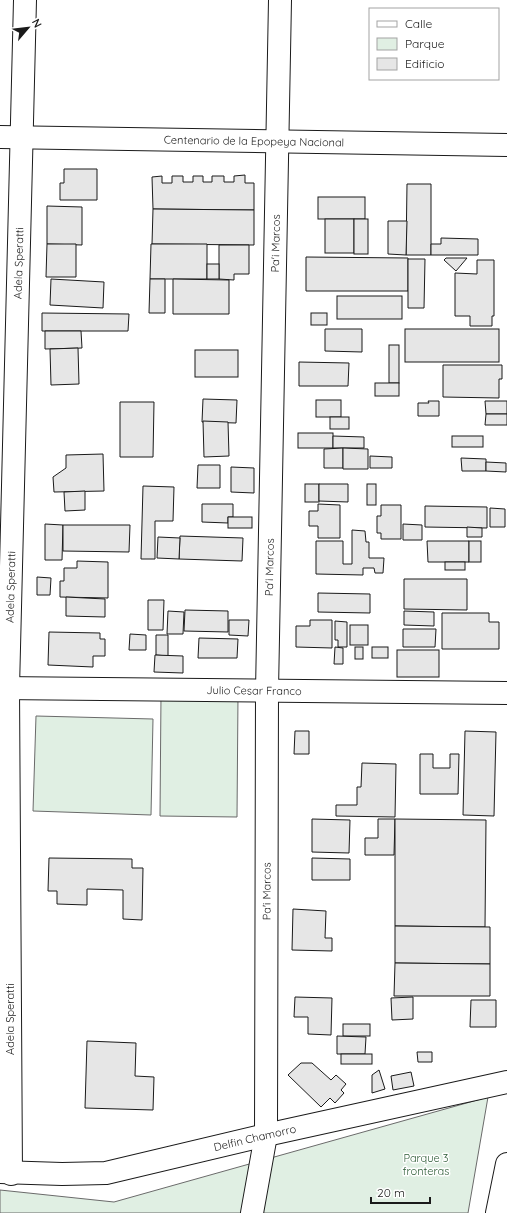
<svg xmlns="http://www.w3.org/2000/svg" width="507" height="1213" font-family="Quicksand,sans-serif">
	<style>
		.park { fill: #e0efe3; stroke: #6a6a6a }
		.building { fill: #e6e6e6; stroke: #1a1a1a }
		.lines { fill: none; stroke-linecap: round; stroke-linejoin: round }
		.minor-casing { stroke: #1a1a1a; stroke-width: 24 }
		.minor { stroke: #fff; stroke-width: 22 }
		.labels { text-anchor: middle; stroke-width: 3; stroke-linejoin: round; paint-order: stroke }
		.street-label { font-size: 11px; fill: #1a1a1a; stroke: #fff }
		.park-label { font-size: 11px; fill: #2b5a34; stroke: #fff }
	</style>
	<rect width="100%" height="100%" fill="#fff"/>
	<g class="park">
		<polygon points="161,695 238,696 237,817 160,816"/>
		<polygon points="36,716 153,719 151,815 33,811"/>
		<polygon points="488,1097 468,1213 0,1213 0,1190 114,1202"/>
	</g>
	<g class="building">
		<polygon points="64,169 97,169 97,200 60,200 60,183 64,183"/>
		<polygon points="245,175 245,183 254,183 254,210 153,209 152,177 162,176 162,183 172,183 172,176 183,176 183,182 193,182 193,176 203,176 203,182 212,182 212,176 224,176 224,182 234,182 234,176"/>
		<polygon points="407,184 431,184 431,255 406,255"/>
		<rect x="318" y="197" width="47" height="22"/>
		<polygon points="47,206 82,207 82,245 47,244"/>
		<polygon points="153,209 254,210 254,245 152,244"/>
		<rect x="325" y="219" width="29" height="34"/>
		<rect x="354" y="219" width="14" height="35"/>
		<polygon points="388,221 407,221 406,255 388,254"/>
		<polygon points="441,238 478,239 478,255 431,255 431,244 441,244"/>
		<polygon points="47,244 76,244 76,277 46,277"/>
		<polygon points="151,244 207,244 207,279 150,279"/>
		<polygon points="219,245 249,245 249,274 234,274 234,280 219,279"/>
		<polygon points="306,257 408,258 408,291 306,291"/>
		<polygon points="446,258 467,258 456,271 444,260"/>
		<polygon points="408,259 425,259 424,308 408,308"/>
		<polygon points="477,260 494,260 494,316 492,316 492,326 470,326 470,316 455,316 455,273 477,274"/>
		<rect x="207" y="264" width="12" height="15"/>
		<polygon points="51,279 104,282 103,308 50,305"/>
		<polygon points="150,279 165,279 165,313 149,313"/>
		<polygon points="173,279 229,280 229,314 173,314"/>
		<rect x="337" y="296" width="65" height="23"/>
		<polygon points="42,313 129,314 128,331 42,331"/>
		<rect x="311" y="313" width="16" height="12"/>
		<polygon points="325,329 362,329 362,352 325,351"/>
		<rect x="405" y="329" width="94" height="33"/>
		<polygon points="45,331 81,331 82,348 45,349"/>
		<rect x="389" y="345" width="10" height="38"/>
		<polygon points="78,348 79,384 51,385 50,349"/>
		<rect x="195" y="350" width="43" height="27"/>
		<polygon points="299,362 349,363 348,386 299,386"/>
		<polygon points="443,365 502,365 502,379 499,379 499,398 443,397"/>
		<rect x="375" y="383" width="24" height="13"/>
		<polygon points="203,399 237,400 236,423 202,422"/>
		<rect x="316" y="400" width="25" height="17"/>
		<polygon points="428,401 439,401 439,416 418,416 418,403 429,403"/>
		<polygon points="485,401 507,401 507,414 486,414"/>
		<polygon points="120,402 154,402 153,457 120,457"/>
		<polygon points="486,414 507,414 507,425 485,425"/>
		<rect x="330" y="417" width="19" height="12"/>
		<polygon points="203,421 228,422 229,456 204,457"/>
		<rect x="298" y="433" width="35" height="15"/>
		<polygon points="333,436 364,437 364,448 333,448"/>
		<rect x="452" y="436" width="31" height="11"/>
		<polygon points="343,448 343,468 324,468 324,449"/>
		<polygon points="343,448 368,449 368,469 343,469"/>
		<polygon points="103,454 104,491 54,492 53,477 66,468 66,455"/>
		<polygon points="370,456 392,457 392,468 370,468"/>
		<polygon points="461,458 486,459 486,471 462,471"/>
		<polygon points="486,462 506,463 506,472 486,471"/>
		<polygon points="198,465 220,465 220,488 197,488"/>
		<polygon points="231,467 254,468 254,493 231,492"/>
		<rect x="305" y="484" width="14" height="18"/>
		<polygon points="319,484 348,484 348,502 319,501"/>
		<rect x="367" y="484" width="9" height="21"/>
		<polygon points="143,486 174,487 173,521 155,521 155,559 141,559"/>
		<polygon points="85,491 85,510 65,511 64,492"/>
		<polygon points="202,504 233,504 233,517 228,517 228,523 202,522"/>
		<polygon points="318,504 340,505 340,538 318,538 318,526 309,526 309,511 318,511"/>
		<polygon points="381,505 401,505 401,539 381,539 381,533 377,533 377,516 381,516"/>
		<polygon points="425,506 487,507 487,528 425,527"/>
		<polygon points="490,508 505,509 505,527 490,527"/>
		<rect x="228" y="517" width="24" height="11"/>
		<polygon points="45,524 63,525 62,560 45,560"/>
		<polygon points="403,524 422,525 422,540 403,540"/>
		<polygon points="63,525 130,525 129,552 63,551"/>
		<polygon points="467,527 482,528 482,537 467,537"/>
		<polygon points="352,530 365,531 366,542 369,542 369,558 384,558 383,573 375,573 374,568 363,568 363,575 316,574 316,541 343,541 343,564 352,564"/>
		<polygon points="180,536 243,538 242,561 179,559"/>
		<polygon points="158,537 180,538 179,559 157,558"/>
		<polygon points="427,541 469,541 469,562 428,562"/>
		<rect x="469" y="541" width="12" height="21"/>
		<polygon points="77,561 108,562 108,598 60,597 60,581 64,581 64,568 77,568"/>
		<rect x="445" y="562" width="20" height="8"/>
		<polygon points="37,577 51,578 50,595 37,595"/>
		<polygon points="404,579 467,579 467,610 404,609"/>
		<polygon points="318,593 370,594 370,613 318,612"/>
		<polygon points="66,597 105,599 105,617 66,616"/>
		<polygon points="148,600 164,600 163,630 148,630"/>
		<polygon points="185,610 228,611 228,632 184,631"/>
		<polygon points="168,611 184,612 183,634 167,634"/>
		<polygon points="404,611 434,612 434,626 404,625"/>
		<polygon points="442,613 489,613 489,622 499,622 499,649 442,649"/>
		<polygon points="229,620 249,620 248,636 229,635"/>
		<polygon points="310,620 332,620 332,648 296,647 296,626 310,626"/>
		<polygon points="335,621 347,622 347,647 338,647 338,640 335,640"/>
		<rect x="350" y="625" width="18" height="20"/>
		<polygon points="403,629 436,629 435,647 403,647"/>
		<polygon points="49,632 100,633 100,639 105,639 105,656 93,656 93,667 48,665"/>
		<polygon points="130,634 146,635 146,650 129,650"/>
		<polygon points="156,635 168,635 168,656 156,655"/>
		<polygon points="199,638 238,639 237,658 198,658"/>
		<polygon points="335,647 343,648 343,664 334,664"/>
		<rect x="355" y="647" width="8" height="12"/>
		<rect x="372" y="647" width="16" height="11"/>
		<rect x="397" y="650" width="42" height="27"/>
		<polygon points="155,655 183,656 183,673 154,672"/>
		<polygon points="295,731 309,731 309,754 294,754"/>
		<polygon points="465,731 496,732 494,816 463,815"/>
		<polygon points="420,754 433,754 433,768 450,768 450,754 459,754 458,794 420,794"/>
		<polygon points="362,763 396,764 395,817 336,816 336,805 357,805 357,787 361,787"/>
		<polygon points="312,819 350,820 349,853 312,852"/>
		<polygon points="378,819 395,819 394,855 365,855 365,838 378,838"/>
		<polygon points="395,819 486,820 485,927 395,926"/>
		<polygon points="49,858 132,859 132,868 143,868 142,920 123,919 123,890 87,889 87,905 57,904 57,891 48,891"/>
		<polygon points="312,858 350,859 350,880 312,880"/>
		<polygon points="293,909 326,911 325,938 332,938 332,951 292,950"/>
		<polygon points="395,926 490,927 490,964 395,963"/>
		<polygon points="395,963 490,964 490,996 394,996"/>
		<polygon points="295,997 332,998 331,1035 308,1034 308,1017 294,1017"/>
		<polygon points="413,997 413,1019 392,1020 391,998"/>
		<polygon points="471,1000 496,1000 496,1027 470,1027"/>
		<rect x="343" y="1024" width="27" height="12"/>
		<polygon points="337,1036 366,1037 365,1054 337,1054"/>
		<polygon points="87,1041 136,1043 135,1076 154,1077 153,1110 85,1108"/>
		<polygon points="417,1052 432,1052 432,1062 418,1062"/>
		<rect x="341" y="1054" width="31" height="10"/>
		<polygon points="301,1063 312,1063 331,1080 336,1075 346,1084 341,1090 344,1093 335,1103 330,1098 321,1107 288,1075"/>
		<polygon points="379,1070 385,1089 372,1093 372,1075"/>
		<polygon points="411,1072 414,1086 393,1090 391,1076"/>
	</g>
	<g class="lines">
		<defs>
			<g id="minor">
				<path id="s1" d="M0,137L507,145"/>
				<path id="s2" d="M0,688L507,693"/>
				<path id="s3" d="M0,1172L62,1174L106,1173L266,1135L507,1082"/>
				<path id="s4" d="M11,1174L8,688L25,0"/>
				<path id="s5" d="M252,1213L266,1135L267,691L280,0"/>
				<polyline points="497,1213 507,1164"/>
			</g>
		</defs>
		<use href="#minor" class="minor-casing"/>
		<use href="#minor" class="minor"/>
	</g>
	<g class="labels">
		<g class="street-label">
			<text dy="4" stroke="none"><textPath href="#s1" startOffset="254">Centenario de la Epopeya Nacional</textPath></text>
			<text dy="4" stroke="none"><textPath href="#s5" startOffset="971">Pa'i Marcos</textPath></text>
			<text dy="4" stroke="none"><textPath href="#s4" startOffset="911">Adela Speratti</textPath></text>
			<text dy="4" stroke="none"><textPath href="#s5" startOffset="647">Pa'i Marcos</textPath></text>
			<text dy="4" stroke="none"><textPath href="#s4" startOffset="587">Adela Speratti</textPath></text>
			<text dy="4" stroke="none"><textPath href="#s2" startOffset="254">Julio Cesar Franco</textPath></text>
			<text dy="4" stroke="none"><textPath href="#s5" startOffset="323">Pa'i Marcos</textPath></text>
			<text transform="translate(10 1019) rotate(-90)" y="4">Adela Speratti</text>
			<text dy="4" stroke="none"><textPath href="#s3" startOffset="259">Delfin Chamorro</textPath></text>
		</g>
		<g class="park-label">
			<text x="426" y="1162">Parque 3<tspan x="426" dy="13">fronteras</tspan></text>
		</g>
	</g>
	<rect x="369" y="8" width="130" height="72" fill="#ffffff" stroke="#a3a3a3"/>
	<rect x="377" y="21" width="20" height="6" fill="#ffffff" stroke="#a3a3a3"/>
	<text x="405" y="28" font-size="12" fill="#1a1a1a">Calle</text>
	<rect x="377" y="38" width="20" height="12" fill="#e0efe3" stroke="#a3a3a3"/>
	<text x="405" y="48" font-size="12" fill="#1a1a1a">Parque</text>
	<rect x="377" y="58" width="20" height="12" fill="#e6e6e6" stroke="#a3a3a3"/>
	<text x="405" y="68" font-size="12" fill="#1a1a1a">Edificio</text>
	<g transform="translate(28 28) rotate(62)" stroke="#ffffff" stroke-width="3" paint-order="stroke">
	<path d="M0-3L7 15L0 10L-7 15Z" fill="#1a1a1a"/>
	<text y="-6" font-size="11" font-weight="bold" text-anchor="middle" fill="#1a1a1a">N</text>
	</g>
	<path d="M371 1197v6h59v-6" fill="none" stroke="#1a1a1a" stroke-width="2"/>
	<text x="377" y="1197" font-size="12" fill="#1a1a1a" stroke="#ffffff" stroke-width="3" paint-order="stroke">20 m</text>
</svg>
